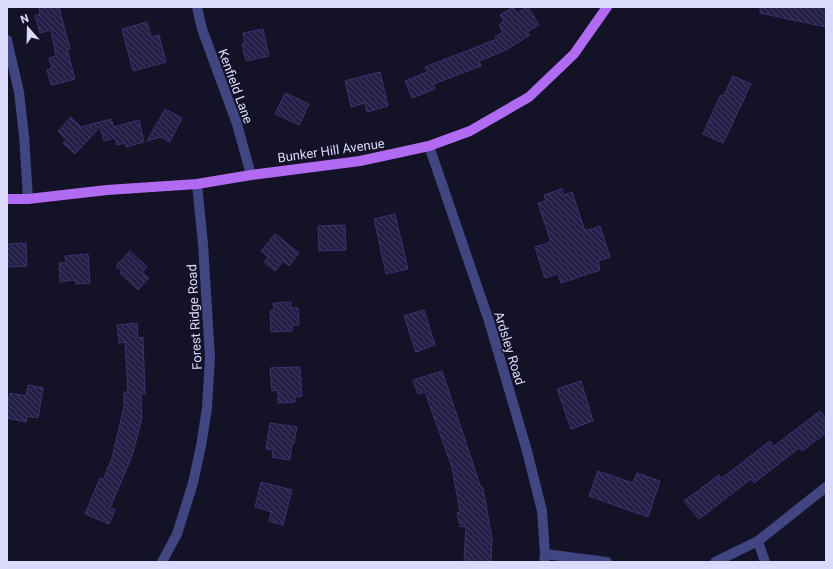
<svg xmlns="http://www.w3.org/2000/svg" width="833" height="569" font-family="Roboto,sans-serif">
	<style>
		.building { fill: url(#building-back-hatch); stroke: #393470 }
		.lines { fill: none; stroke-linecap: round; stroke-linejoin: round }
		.minor { stroke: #414581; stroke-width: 10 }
		.major { stroke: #b16bf2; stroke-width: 10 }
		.labels { text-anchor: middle; stroke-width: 3; stroke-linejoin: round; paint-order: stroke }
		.street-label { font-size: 13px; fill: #dbdafc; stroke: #131226 }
	</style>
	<defs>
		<pattern id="building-back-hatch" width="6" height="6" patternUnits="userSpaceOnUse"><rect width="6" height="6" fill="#231f46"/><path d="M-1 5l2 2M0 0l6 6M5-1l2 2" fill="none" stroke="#423f62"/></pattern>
	</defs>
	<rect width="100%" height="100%" fill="#131226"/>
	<g class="building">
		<polygon points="39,7 59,7 70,49 67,49 75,79 51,85 47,70 52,69 49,58 56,56 51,30 40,33 35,16 40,14"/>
		<polygon points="513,7 517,13 528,7 539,25 527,32 530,35 506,50 479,61 481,66 433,84 435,89 412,98 405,81 427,72 425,67 497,39 495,37 503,32 499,25 504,21 500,15"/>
		<polygon points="760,7 826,7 826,27 760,13"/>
		<polygon points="147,22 151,37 159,35 166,62 133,71 122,29"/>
		<polygon points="263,29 269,56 246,61 242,44 245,43 243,33"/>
		<polygon points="380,72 388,106 367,112 365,103 351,107 345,81"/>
		<polygon points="733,76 751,84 723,143 703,134 720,96 724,95"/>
		<polygon points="285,93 309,104 299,125 275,114"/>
		<polygon points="165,109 182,118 170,142 161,137 147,141"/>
		<polygon points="71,117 81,127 111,119 114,127 139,120 144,142 126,147 125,143 117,145 115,138 104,141 100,127 75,154 63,143 67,140 58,131"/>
		<polygon points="562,189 564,195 572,192 585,231 600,226 610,257 598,261 600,270 561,283 558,274 545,278 535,247 551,242 538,203 546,201 544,195"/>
		<polygon points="395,214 408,269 386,274 374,219"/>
		<polygon points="345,225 346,250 319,251 318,226"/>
		<polygon points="275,234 299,253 289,266 283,261 275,271 264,262 268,257 261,251"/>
		<polygon points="26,243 27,266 7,267 7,244"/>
		<polygon points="130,251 147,267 142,272 149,278 138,290 120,273 122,271 116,266"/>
		<polygon points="88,254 90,283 76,284 75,280 60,282 59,263 66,263 65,256"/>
		<polygon points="291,302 291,308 298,308 299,325 292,325 292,331 271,332 270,311 274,311 273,303"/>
		<polygon points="424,310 435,345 416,352 404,316"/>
		<polygon points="137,323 138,338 143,337 145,394 141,394 142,419 132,456 110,508 115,510 109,524 85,514 100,478 103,480 112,458 124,407 124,392 128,392 125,342 119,343 117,325"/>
		<polygon points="300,367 302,396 295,397 295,402 278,403 278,390 272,391 270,368"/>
		<polygon points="442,371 481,488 483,488 492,539 491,562 464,562 466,526 460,527 457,513 460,512 452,467 425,392 418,394 413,380"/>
		<polygon points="581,381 593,421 571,429 557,389"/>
		<polygon points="28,385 43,388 38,418 27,416 26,422 7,418 7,407 10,393 26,396"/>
		<polygon points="820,411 826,419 826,433 802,451 799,448 754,483 751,479 699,519 684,501 719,475 722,478 770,441 774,446"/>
		<polygon points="270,423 297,427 294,443 292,443 290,460 272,457 273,450 266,449"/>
		<polygon points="598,471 633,483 637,473 660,481 648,517 589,496"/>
		<polygon points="261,482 292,490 283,525 269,521 271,512 255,507"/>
	</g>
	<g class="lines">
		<g class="minor">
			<polyline points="197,7 202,29 237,124 251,175"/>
			<polyline points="7,40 19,92 24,136 28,199"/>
			<polyline points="429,146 489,321 527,451 542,511 545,554 544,562"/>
			<polyline points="758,541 765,562"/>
			<polyline points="545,554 607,562"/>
			<polyline points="162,562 177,534 193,483 201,446 207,408 210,358 203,244 197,184"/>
			<polyline points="715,562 758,541 826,487"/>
		</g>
		<polyline class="major" points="7,199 28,199 107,190 197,184 251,175 360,161 429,146 470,131 529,97 574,54 607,7"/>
	</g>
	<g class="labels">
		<g class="street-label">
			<text transform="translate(236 86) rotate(70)" y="5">Kenfield Lane</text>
			<text transform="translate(331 150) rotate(-8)" y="5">Bunker Hill Avenue</text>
			<text transform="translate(194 317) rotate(-93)" y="5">Forest Ridge Road</text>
			<text transform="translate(510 348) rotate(73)" y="5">Ardsley Road</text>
		</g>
	</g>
	<rect width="833" height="569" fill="none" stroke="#dbdafc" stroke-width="16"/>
	<g transform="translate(28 28) rotate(340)" stroke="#131226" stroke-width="3" paint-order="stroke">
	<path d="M0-3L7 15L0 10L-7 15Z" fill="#dbdafc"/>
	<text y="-6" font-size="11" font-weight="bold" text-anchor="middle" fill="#dbdafc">N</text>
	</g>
</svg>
